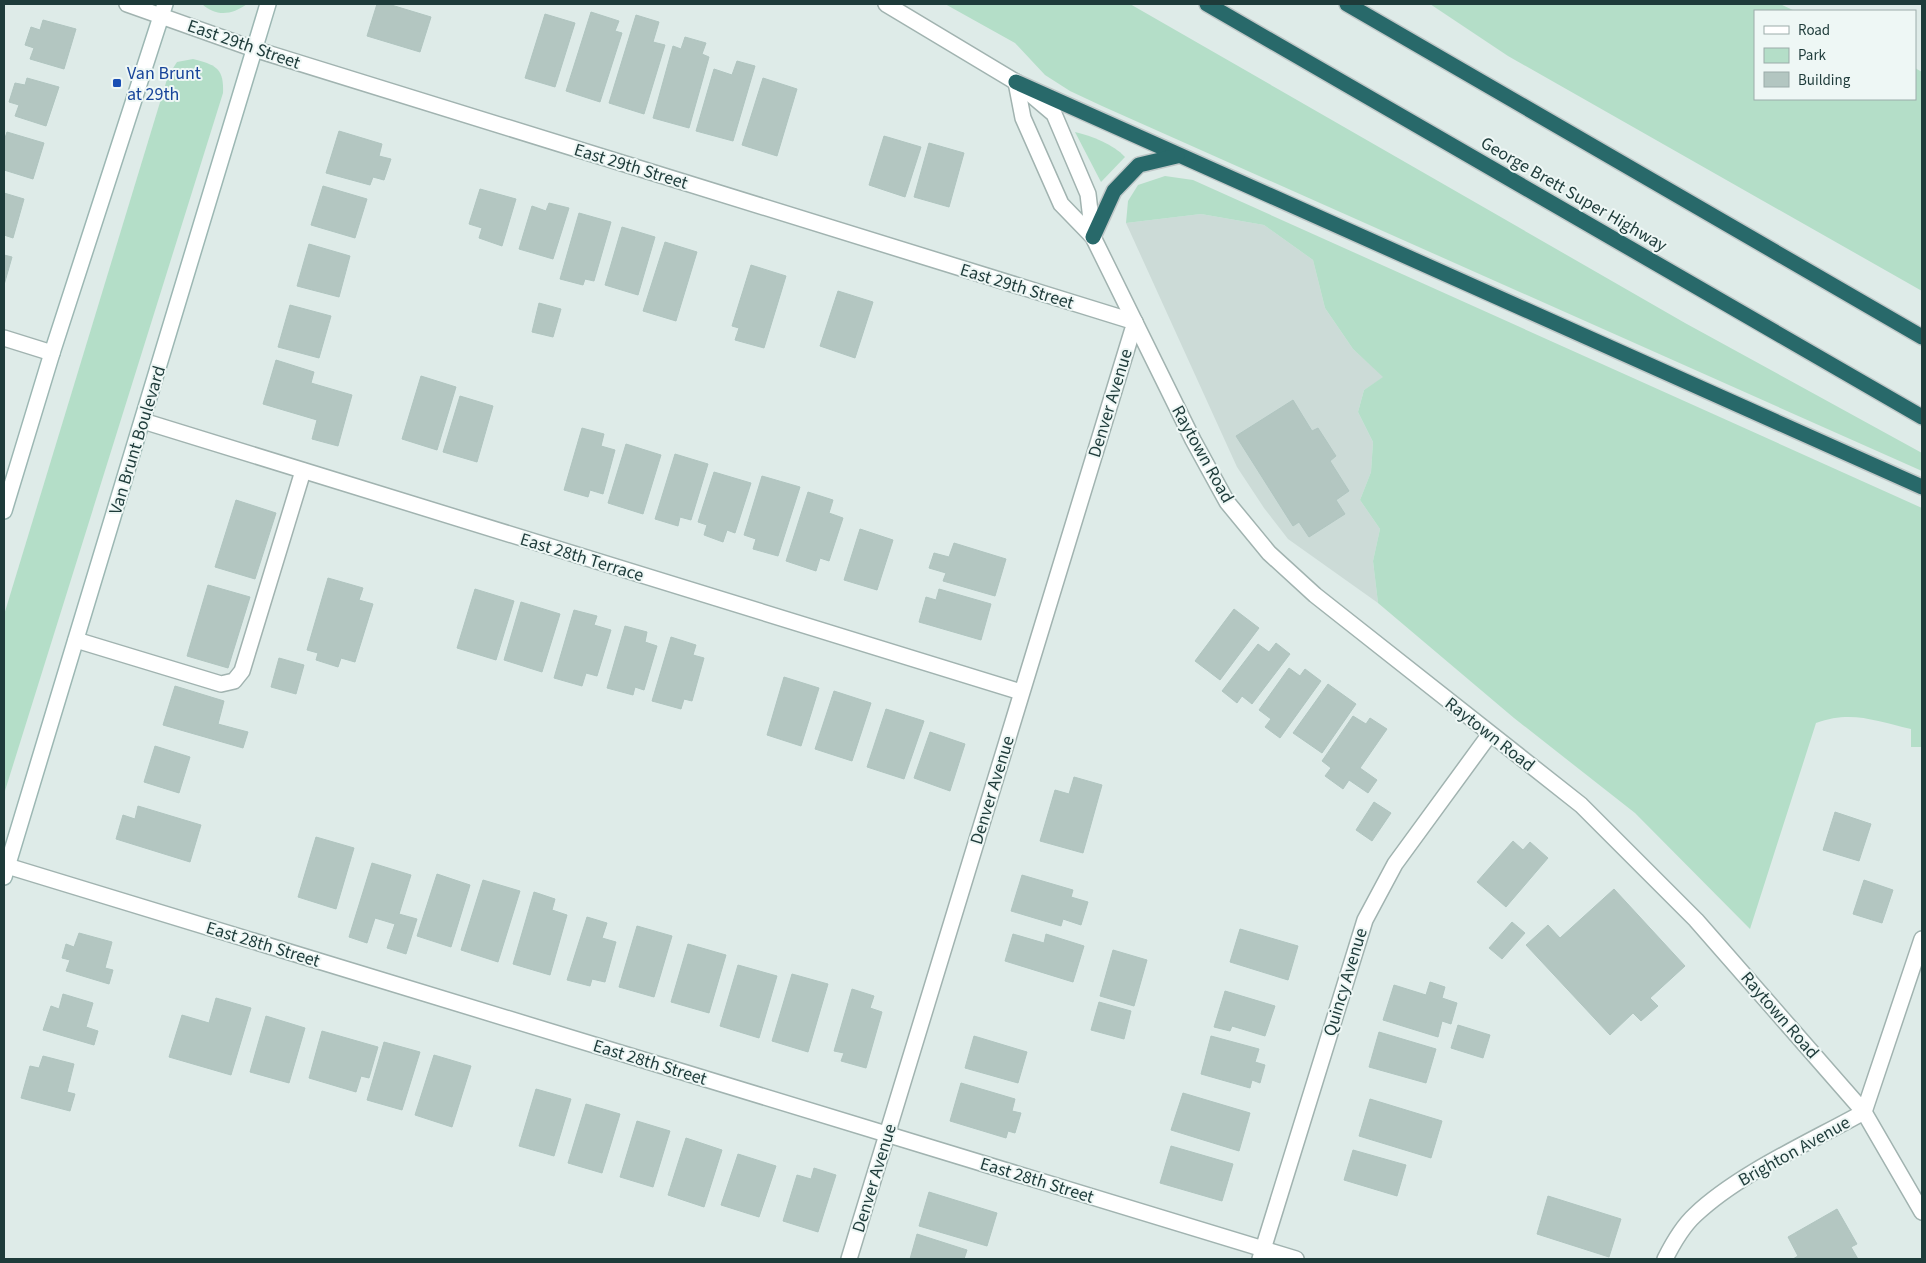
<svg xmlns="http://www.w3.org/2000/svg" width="1926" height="1263" font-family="'Source Sans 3',sans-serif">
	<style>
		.built { fill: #ccdbd7 }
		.green { fill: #b4dec8 }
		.building { fill: #b3c6c1; stroke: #b0c5c0 }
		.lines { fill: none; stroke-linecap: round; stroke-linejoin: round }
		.service-casing { stroke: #a1b3b0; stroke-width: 18 }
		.minor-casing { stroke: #a1b3b0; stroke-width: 18 }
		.secondary-casing { stroke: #9cb7b3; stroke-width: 18 }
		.motorway-casing { stroke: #c0c8c8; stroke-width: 18 }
		.service { stroke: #fff; stroke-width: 15 }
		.minor { stroke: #fff; stroke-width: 15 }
		.secondary { stroke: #fff; stroke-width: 15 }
		.motorway { stroke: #28696a; stroke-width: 15 }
		.transit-dot { fill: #1a4fb4; stroke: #eef7f5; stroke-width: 2 }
		.labels { text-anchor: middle; stroke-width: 4; stroke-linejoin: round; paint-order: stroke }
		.street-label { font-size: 18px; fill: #1e3b3a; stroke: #eef7f5 }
		.transit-label { font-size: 18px; fill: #164399; stroke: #eef7f5; text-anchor: start }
	</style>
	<rect width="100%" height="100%" fill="#deebe8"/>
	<polygon class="built" points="1201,214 1264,225 1313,260 1325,308 1353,349 1384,377 1364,390 1358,412 1373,442 1371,472 1360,500 1380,529 1373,561 1378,603 1288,539 1264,508 1237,467 1126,223"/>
	<g class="green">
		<path d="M202,4H247C232,15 216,17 202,4Z"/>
		<polygon points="945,4 1130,4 1685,323 1922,453 1922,471 1102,106 1070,91 1045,75 1015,43"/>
		<polygon points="1430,4 1780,4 1795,11 1755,11 1755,99 1915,99 1915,68 1922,72 1922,291 1508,56"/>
		<path d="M193,59C216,65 224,68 223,93L4,794V615L168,76L177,62Z"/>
		<path d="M1075,132C1092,136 1113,144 1125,157L1101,182Z"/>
		<path d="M1165,176L1193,180L1922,508V747H1911V729C1875,721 1852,710 1816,723L1750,929L1635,813L1514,718L1378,603L1373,561L1380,529L1360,500L1371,472L1373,442L1358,412L1364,390L1383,377L1353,349L1325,308L1313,260L1264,225L1201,214L1126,223L1128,201L1138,185Z"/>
	</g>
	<g class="building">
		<polygon points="377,4 388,4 431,17 420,52 367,36"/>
		<polygon points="591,12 619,21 615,31 622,33 600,102 566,91"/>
		<polygon points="545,14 575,23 555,87 525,78"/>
		<polygon points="636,15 659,22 653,42 665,45 644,114 609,103"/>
		<polygon points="43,20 76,29 64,69 30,59 34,48 25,45 31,27 40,30"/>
		<polygon points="685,37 706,43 702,54 709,57 689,128 653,118 673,46 681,49"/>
		<polygon points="737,61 755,66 733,141 696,131 714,69 732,75"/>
		<polygon points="27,78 59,87 46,126 15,116 19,105 9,102 15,83 25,85"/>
		<polygon points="763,78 797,89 777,156 742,145"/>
		<polygon points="339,131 382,144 379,156 391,159 384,180 373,177 370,185 326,173"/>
		<polygon points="7,132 44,143 33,179 4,170 4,141"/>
		<polygon points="884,136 921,147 905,197 869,185"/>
		<polygon points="929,143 964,153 949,207 914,197"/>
		<polygon points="323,186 367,199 355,238 311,225"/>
		<polygon points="480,189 516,199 502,246 479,238 482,228 469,224"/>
		<polygon points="4,193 24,199 13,238 4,235"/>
		<polygon points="549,203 569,208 553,259 519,249 532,206 546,211"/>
		<polygon points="579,213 611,222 594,281 585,279 583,285 560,279"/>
		<polygon points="622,227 655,237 638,295 605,285"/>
		<polygon points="665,242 697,252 676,321 643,311"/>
		<polygon points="309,244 350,256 339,297 297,286"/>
		<polygon points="4,255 12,257 4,285"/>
		<polygon points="751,265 786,276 764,348 735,340 739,328 732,326"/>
		<polygon points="838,291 873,302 855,358 820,346"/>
		<polygon points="539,303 561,309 553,337 532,332"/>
		<polygon points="290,305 331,316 319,358 278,347"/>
		<polygon points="276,360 314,372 311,383 352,395 338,446 312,439 317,420 263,404"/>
		<polygon points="421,376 456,387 437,450 402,439"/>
		<polygon points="460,396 493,406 477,462 443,452"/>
		<polygon points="1293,400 1312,431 1318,428 1336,456 1330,461 1349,491 1336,500 1345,514 1309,537 1299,522 1293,526 1236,436"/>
		<polygon points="582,428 604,434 601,446 615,450 603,494 590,490 588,497 564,490"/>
		<polygon points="626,444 661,455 643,514 608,503"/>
		<polygon points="675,454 708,464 691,520 680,517 678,526 655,519"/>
		<polygon points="714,472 751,483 735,533 727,530 723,542 704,535 707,525 698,522"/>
		<polygon points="762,476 800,487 778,556 753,549 756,539 744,535"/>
		<polygon points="808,492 833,500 829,513 843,518 829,561 820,558 816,571 786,561"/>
		<polygon points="236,500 276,513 255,579 215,567"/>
		<polygon points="860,529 893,540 877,590 844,580"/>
		<polygon points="954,543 1006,559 995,596 943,581 946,573 929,568 934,553 949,557"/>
		<polygon points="328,578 363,588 359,600 373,604 355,662 341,658 338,667 316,660 318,653 307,650"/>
		<polygon points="208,585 250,597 228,668 187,656"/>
		<polygon points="475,589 514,601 496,660 457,648"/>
		<polygon points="939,589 991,604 981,640 919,622 926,597 936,600"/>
		<polygon points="521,602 560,614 542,672 504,660"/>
		<polygon points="1234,609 1259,628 1220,680 1195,661"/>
		<polygon points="574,610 597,616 594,625 611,630 597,676 586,673 582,686 554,678"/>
		<polygon points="625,626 647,632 645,642 657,646 644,690 635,687 633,695 607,688"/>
		<polygon points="671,637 696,645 693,655 704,658 692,701 684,699 681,709 652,701"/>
		<polygon points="1276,643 1290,654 1252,704 1242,696 1237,703 1222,691 1258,644 1269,652"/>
		<polygon points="279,658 304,665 296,694 271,687"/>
		<polygon points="1289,668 1300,676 1305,669 1321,681 1280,738 1265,727 1271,719 1259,710"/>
		<polygon points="784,677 819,688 801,746 767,735"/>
		<polygon points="1328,684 1356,704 1322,753 1293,733"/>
		<polygon points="175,686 224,701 218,724 248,732 243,748 163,725"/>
		<polygon points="834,691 871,703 852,761 815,749"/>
		<polygon points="886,709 924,721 904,779 867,767"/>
		<polygon points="1353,716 1366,724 1370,718 1387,729 1360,768 1377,780 1368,793 1349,780 1343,789 1325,776 1331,768 1322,761"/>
		<polygon points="930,732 965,744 950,791 914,778"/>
		<polygon points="155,746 190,757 179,793 144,782"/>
		<polygon points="1074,777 1102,785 1083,853 1040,841 1055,790 1069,794"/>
		<polygon points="1374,802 1391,813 1372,841 1356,830"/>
		<polygon points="138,806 201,825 190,862 116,839 123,815 135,819"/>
		<polygon points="1835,812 1871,824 1859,861 1823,850"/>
		<polygon points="316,837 354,848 336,909 298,897"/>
		<polygon points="1513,841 1523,850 1530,842 1548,858 1506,907 1477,882"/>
		<polygon points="372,863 411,875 399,914 417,919 406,954 387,948 395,924 375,918 367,943 349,937"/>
		<polygon points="437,874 470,885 451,947 417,936"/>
		<polygon points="1022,875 1073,890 1071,897 1088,902 1081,925 1063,919 1061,926 1011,911"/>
		<polygon points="483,880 520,891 498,962 461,950"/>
		<polygon points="1864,880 1893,890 1882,923 1853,914"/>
		<polygon points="1614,889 1685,966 1650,998 1658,1006 1641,1021 1633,1013 1610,1035 1526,945 1548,925 1560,938"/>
		<polygon points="534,892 555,899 552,910 567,915 550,975 513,964"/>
		<polygon points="587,917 607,923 602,938 616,942 605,982 592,979 590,986 567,980"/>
		<polygon points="1512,922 1525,933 1502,959 1489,948"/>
		<polygon points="637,926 672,936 654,997 619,987"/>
		<polygon points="1240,929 1298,946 1288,980 1230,962"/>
		<polygon points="79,933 112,942 105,968 113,970 109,984 66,971 70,960 62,958 66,944 74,947"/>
		<polygon points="1013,934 1044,943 1046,934 1084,946 1073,982 1005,961"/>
		<polygon points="688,944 726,955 709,1013 671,1002"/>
		<polygon points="1113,950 1147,960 1134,1006 1100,996"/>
		<polygon points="738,965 777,976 759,1038 720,1026"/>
		<polygon points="792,974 828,984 808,1052 772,1041"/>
		<polygon points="1430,982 1445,987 1442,998 1457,1003 1451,1024 1442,1021 1438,1037 1383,1020 1394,985 1426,995"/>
		<polygon points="852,989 874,996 870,1008 882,1012 866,1068 841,1061 844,1053 834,1051"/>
		<polygon points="1225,991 1275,1006 1265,1036 1232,1026 1230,1031 1214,1027"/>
		<polygon points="63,994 93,1003 86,1027 98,1031 94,1045 43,1030 51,1006 59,1009"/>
		<polygon points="216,998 251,1008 231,1075 169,1057 182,1015 209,1023"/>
		<polygon points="1099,1002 1131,1011 1124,1039 1091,1030"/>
		<polygon points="266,1016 305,1028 289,1083 250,1072"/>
		<polygon points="1458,1025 1490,1035 1483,1058 1451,1048"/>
		<polygon points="322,1031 378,1047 369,1078 361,1076 356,1092 309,1078"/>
		<polygon points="1379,1032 1436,1049 1426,1083 1369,1067"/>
		<polygon points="974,1036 1027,1052 1018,1083 965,1068"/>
		<polygon points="1211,1036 1259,1049 1255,1062 1265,1065 1260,1083 1252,1080 1250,1088 1201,1074"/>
		<polygon points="384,1042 420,1052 402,1110 367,1100"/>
		<polygon points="434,1055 471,1066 452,1127 415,1115"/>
		<polygon points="43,1056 74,1064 67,1092 75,1094 70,1111 21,1098 30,1066 39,1068"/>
		<polygon points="961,1083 1015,1099 1012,1111 1021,1113 1015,1133 1008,1131 1006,1138 950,1121"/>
		<polygon points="536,1089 571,1099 554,1156 519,1146"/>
		<polygon points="1183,1093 1250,1113 1239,1151 1171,1130"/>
		<polygon points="1370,1099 1442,1121 1431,1158 1359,1136"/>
		<polygon points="586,1104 620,1114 602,1173 568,1163"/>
		<polygon points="637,1121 670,1131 653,1187 620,1177"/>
		<polygon points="686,1138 722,1150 704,1207 668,1195"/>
		<polygon points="1171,1146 1233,1164 1222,1201 1160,1183"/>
		<polygon points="1353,1150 1406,1165 1397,1196 1344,1180"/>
		<polygon points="738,1154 776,1166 759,1217 721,1205"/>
		<polygon points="814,1168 836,1175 818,1232 783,1221 797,1175 811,1179"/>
		<polygon points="929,1192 997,1213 987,1246 919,1226"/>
		<polygon points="1548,1196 1621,1219 1609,1257 1537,1234"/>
		<polygon points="1837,1209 1857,1244 1851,1247 1858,1259 1793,1259 1798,1256 1788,1237"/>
		<polygon points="917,1234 967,1250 964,1259 910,1259"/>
	</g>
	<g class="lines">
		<defs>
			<polyline id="service" points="76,640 221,684 234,681 242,671 303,471"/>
			<g id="minor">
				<polyline points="127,4 254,49 1135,322 849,1259"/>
				<polyline points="886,4 1016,82 1054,114 1088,194 1093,237"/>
				<polyline points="1016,82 1023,118 1061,204 1093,237 1193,440 1227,502 1269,553 1315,595 1581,805 1696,920 1864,1112 1922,1212"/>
				<polyline points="4,338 52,353"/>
				<polyline points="143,421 1021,692"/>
				<polyline points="4,865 1296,1259"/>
				<polyline points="1260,1259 1365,920 1395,864 1490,734"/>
				<path d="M1665,1259C1673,1243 1682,1227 1695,1215C1738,1174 1810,1142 1864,1112L1922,939"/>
			</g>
			<g id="secondary">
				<polyline points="4,511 52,353 165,4"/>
				<polyline points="4,877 268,4"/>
			</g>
			<g id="motorway">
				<polyline points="1207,4 1922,417"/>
				<polyline points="1347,4 1922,337"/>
				<polyline points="1016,82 1922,487"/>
				<polyline points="1093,237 1114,191 1139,165 1177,156"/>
			</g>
		</defs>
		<use href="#service" class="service-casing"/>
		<use href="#minor" class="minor-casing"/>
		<use href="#secondary" class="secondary-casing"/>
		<use href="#motorway" class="motorway-casing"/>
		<use href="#service" class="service"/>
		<use href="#minor" class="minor"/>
		<use href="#secondary" class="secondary"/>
		<use href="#motorway" class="motorway"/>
	</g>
	<rect class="transit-dot" x="112" y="78" width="10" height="10" rx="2.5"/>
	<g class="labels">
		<g class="street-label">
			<text transform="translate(244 44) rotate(19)" y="6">East 29th Street</text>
			<text transform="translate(631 166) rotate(17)" y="6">East 29th Street</text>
			<text transform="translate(1574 194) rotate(30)" y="6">George Brett Super Highway</text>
			<text transform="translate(1017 286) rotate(17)" y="6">East 29th Street</text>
			<text transform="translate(1110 403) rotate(-73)" y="6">Denver Avenue</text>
			<text transform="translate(137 440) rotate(-73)" y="6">Van Brunt Boulevard</text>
			<text transform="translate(1203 454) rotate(61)" y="6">Raytown Road</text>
			<text transform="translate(582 557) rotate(17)" y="6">East 28th Terrace</text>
			<text transform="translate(1490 734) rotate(38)" y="6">Raytown Road</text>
			<text transform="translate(992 790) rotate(-73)" y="6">Denver Avenue</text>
			<text transform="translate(263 944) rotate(17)" y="6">East 28th Street</text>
			<text transform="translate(1345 982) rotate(-73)" y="6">Quincy Avenue</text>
			<text transform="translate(1780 1015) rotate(49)" y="6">Raytown Road</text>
			<text transform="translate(650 1062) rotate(17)" y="6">East 28th Street</text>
			<text transform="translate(1794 1151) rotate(-29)" y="6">Brighton Avenue</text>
			<text transform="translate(874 1178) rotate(-73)" y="6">Denver Avenue</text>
			<text transform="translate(1037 1180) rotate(17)" y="6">East 28th Street</text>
		</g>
		<g class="transit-label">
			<text x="127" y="79">Van Brunt<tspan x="127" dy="21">at 29th</tspan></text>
		</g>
	</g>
	<rect width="1926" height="1263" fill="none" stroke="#1e3b3a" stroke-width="10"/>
	<rect x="1754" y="10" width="162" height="90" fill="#eef7f5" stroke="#9bacaa"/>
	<rect x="1764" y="26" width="25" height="8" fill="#ffffff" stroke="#9bacaa"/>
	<text x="1798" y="35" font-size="15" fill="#1e3b3a">Road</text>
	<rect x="1764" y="48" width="25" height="15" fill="#b4dec8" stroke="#9bacaa"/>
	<text x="1798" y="60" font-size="15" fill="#1e3b3a">Park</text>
	<rect x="1764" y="72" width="25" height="15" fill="#b3c6c1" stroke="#9bacaa"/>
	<text x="1798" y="85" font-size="15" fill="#1e3b3a">Building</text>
</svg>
